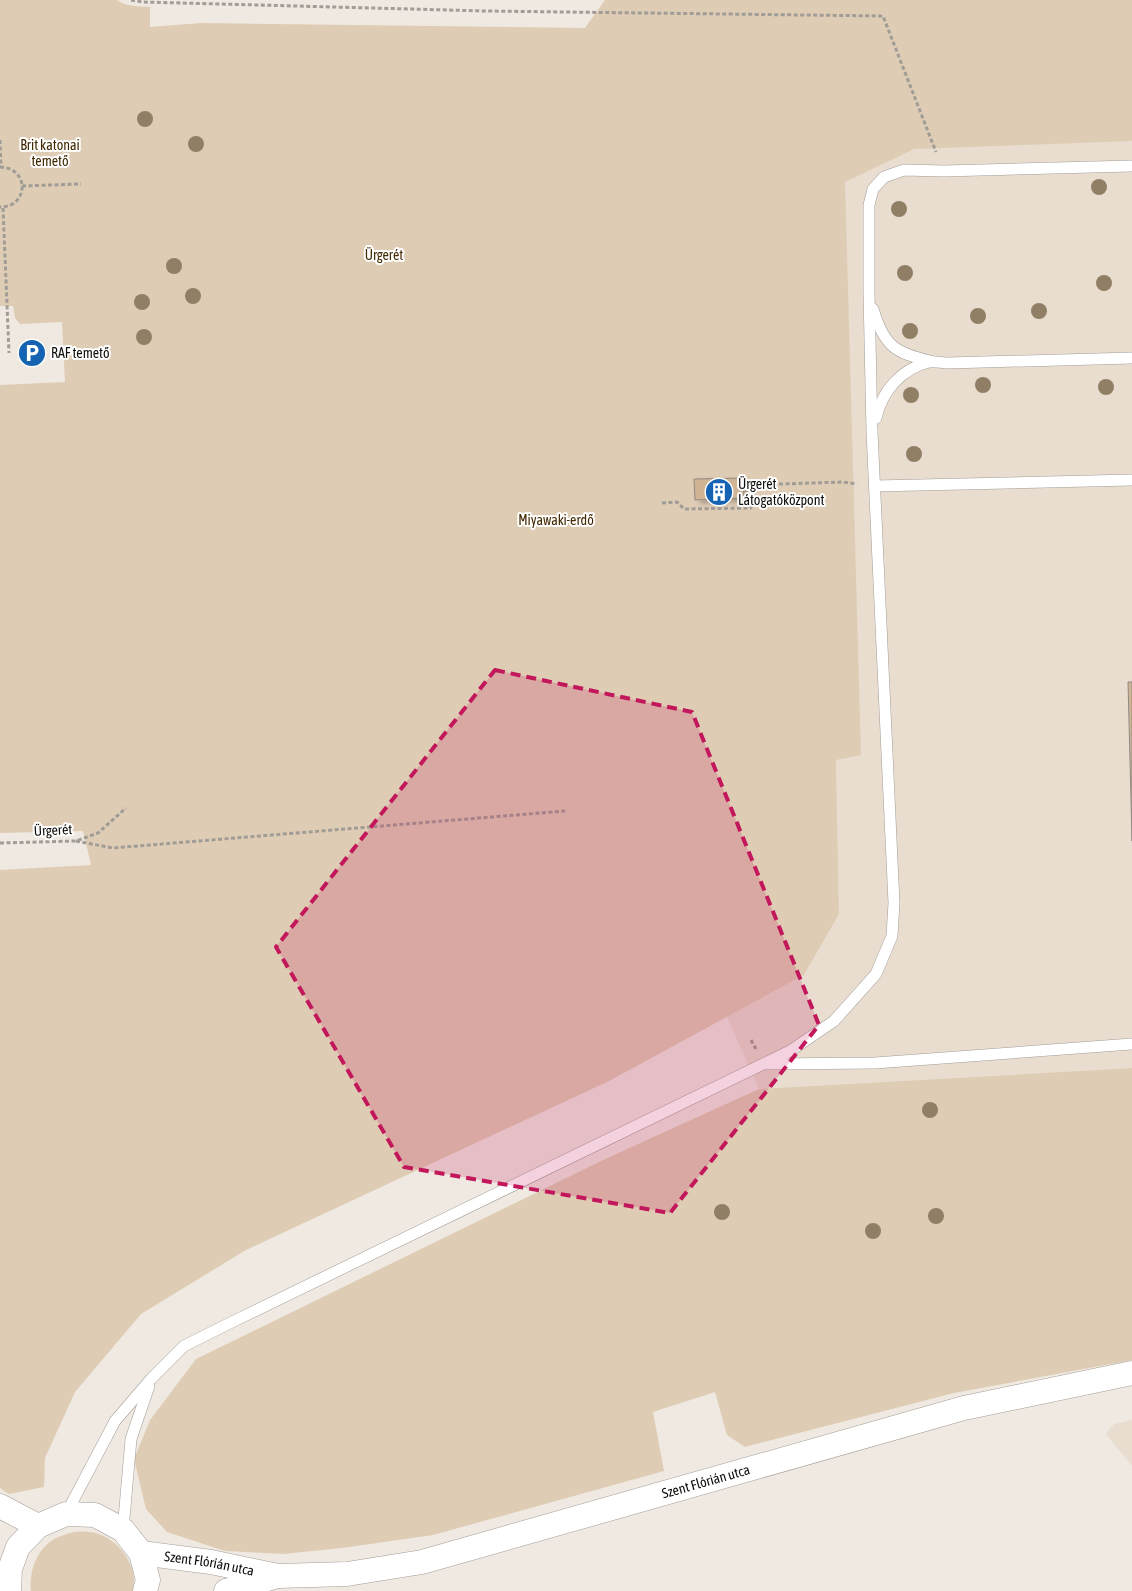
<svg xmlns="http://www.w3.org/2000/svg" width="1132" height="1591" font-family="'Asap Condensed',sans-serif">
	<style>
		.built { fill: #e8ddcf }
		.green { fill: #dfccb4 }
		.building { fill: #cfb595; stroke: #8f8983; filter: url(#shadow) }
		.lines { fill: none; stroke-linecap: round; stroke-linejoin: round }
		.service-casing { stroke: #a39d96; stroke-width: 12 }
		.minor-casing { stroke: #a39d96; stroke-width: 25 }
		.path { stroke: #a09c96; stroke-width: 3; stroke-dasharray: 4 2.5; stroke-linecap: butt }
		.service { stroke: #fff; stroke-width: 11 }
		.minor { stroke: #fff; stroke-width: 24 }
		.tree { fill: #907f65 }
		.marked { fill: #c2185b; fill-opacity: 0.2; stroke: #c2185b; stroke-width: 4; stroke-dasharray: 10 6; stroke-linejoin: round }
		.labels { text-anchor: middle; stroke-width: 4; stroke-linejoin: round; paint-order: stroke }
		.park-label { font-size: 14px; fill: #422800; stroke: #fff }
		.poi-label { font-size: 14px; fill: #0f0e0b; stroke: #fff; text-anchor: start }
		.street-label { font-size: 14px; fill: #0f0e0b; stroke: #fff }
	</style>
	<defs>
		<filter id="shadow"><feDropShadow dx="5.5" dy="3" stdDeviation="2.5" flood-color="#0004"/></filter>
	</defs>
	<rect width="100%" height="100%" fill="#efe9e1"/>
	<g class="built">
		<polygon points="1132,138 1132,1068 759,1089 727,1017 804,975 839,914 836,759 861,755 832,184 908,144"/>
		<polygon points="1132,1420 1132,1466 1106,1434 1114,1424"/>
	</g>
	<g class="green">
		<path d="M0,0H117C127,7 138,6 150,7V27L201,23L585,28L605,0H1132V141L914,149L845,182L861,755L836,760L839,914L804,975L609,1081L246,1250L141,1314L75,1392L45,1458L44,1487L9,1494L0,1488V870L91,865L83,831L0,833V385L65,382L62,322L20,324L15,318L13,306H0Z"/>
		<polygon points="1132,1068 1132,1360 954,1393 745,1447 727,1435 715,1392 653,1412 664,1471 433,1535 342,1548 283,1554 225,1551 167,1532 146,1509 134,1459 150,1420 196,1359 603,1160 759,1089"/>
		<path d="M73,1532C78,1532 84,1531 89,1532C112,1534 132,1556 134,1579C134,1583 133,1587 133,1591H31C29,1570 37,1547 58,1537C63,1535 68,1534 73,1532Z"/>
	</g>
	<g class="building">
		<polygon points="743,478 744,498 695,500 694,479"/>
		<polygon points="1128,682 1132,682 1132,841 1132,839"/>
	</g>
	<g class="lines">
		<defs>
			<g id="service">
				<path d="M873,309C884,346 895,353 930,361"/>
				<path d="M876,418C882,391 901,369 929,362C935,361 942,363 948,363L1132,358"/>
				<polyline points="875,486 1132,480"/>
				<polyline points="769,1064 875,1063 1132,1044"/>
				<polyline points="66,1514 115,1421 151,1379 184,1346 232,1322 790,1051 834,1021 876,974 892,936 894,903 872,432 869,293 869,205 873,189 884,177 904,170 944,171 1132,166"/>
				<polyline points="123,1530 131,1439 149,1386"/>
			</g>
			<g id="minor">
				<polyline points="0,1506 38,1526"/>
				<path id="s1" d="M141,1553L211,1562L278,1576L347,1574L422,1562L964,1408L1132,1373"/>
				<polyline points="9,1591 10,1569 18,1547 38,1526 66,1514 95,1515 123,1530 141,1553 148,1580 145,1591"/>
				<polyline points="226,1591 274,1577"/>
			</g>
		</defs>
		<use href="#service" class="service-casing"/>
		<use href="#minor" class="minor-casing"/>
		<g class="path">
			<polyline points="131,0 143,2 486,11 883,16 936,152"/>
			<polyline points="0,140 1,167"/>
			<path d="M0,167C30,168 29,207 0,207"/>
			<polyline points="22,186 81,184"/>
			<polyline points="3,208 9,353"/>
			<polyline points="743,485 751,485"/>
			<polyline points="662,503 677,502 684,509 751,508 751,485 843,482 857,484"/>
			<polyline points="76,841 113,848 565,811"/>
			<polyline points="0,843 76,841 98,833 126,808"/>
			<polyline points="751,1040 756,1049"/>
		</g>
		<use href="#service" class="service"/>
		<use href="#minor" class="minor"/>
	</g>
	<g class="tree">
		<circle cx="145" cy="119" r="8"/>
		<circle cx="196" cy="144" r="8"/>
		<circle cx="1099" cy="187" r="8"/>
		<circle cx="899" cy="209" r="8"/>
		<circle cx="174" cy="266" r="8"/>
		<circle cx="905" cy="273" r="8"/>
		<circle cx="1104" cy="283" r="8"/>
		<circle cx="193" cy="296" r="8"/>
		<circle cx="142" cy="302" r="8"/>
		<circle cx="1039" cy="311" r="8"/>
		<circle cx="978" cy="316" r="8"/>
		<circle cx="910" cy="331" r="8"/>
		<circle cx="144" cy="337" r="8"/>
		<circle cx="983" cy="385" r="8"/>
		<circle cx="1106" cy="387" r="8"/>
		<circle cx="911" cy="395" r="8"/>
		<circle cx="914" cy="454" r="8"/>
		<circle cx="930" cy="1110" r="8"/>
		<circle cx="722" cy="1212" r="8"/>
		<circle cx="936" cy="1216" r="8"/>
		<circle cx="873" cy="1231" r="8"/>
	</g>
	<path class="marked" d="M495,670L692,712L819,1025L670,1213L404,1167L276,947Z"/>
	<defs>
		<symbol id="parking-disc" viewBox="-11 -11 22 22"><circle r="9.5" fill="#1563b2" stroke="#fff"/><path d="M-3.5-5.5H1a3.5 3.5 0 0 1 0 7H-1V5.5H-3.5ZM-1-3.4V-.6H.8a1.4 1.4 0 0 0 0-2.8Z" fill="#fff"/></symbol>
		<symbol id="building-disc" viewBox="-11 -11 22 22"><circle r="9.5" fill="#1563b2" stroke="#fff"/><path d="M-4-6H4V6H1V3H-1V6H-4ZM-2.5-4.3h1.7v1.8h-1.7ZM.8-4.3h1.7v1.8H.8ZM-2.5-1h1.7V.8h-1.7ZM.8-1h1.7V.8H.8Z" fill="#fff"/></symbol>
	</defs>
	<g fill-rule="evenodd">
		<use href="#parking-disc" x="16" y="337" width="32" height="32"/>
		<use href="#building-disc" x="703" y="476" width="32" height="32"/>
	</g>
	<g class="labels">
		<g class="park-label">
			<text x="50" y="150">Brit katonai<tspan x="50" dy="16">temető</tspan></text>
			<text x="384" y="260">Ürgerét</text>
			<text x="556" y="525">Miyawaki-erdő</text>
		</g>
		<g class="poi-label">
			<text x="51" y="358">RAF temető</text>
			<text x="738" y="489">Ürgerét<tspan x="738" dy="16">Látogatóközpont</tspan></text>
		</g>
		<g class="street-label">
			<text transform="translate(53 830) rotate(-3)" y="5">Ürgerét</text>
			<text dy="5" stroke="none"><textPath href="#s1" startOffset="579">Szent Flórián utca</textPath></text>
			<text dy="5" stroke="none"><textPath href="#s1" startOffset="69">Szent Flórián utca</textPath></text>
		</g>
	</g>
</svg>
